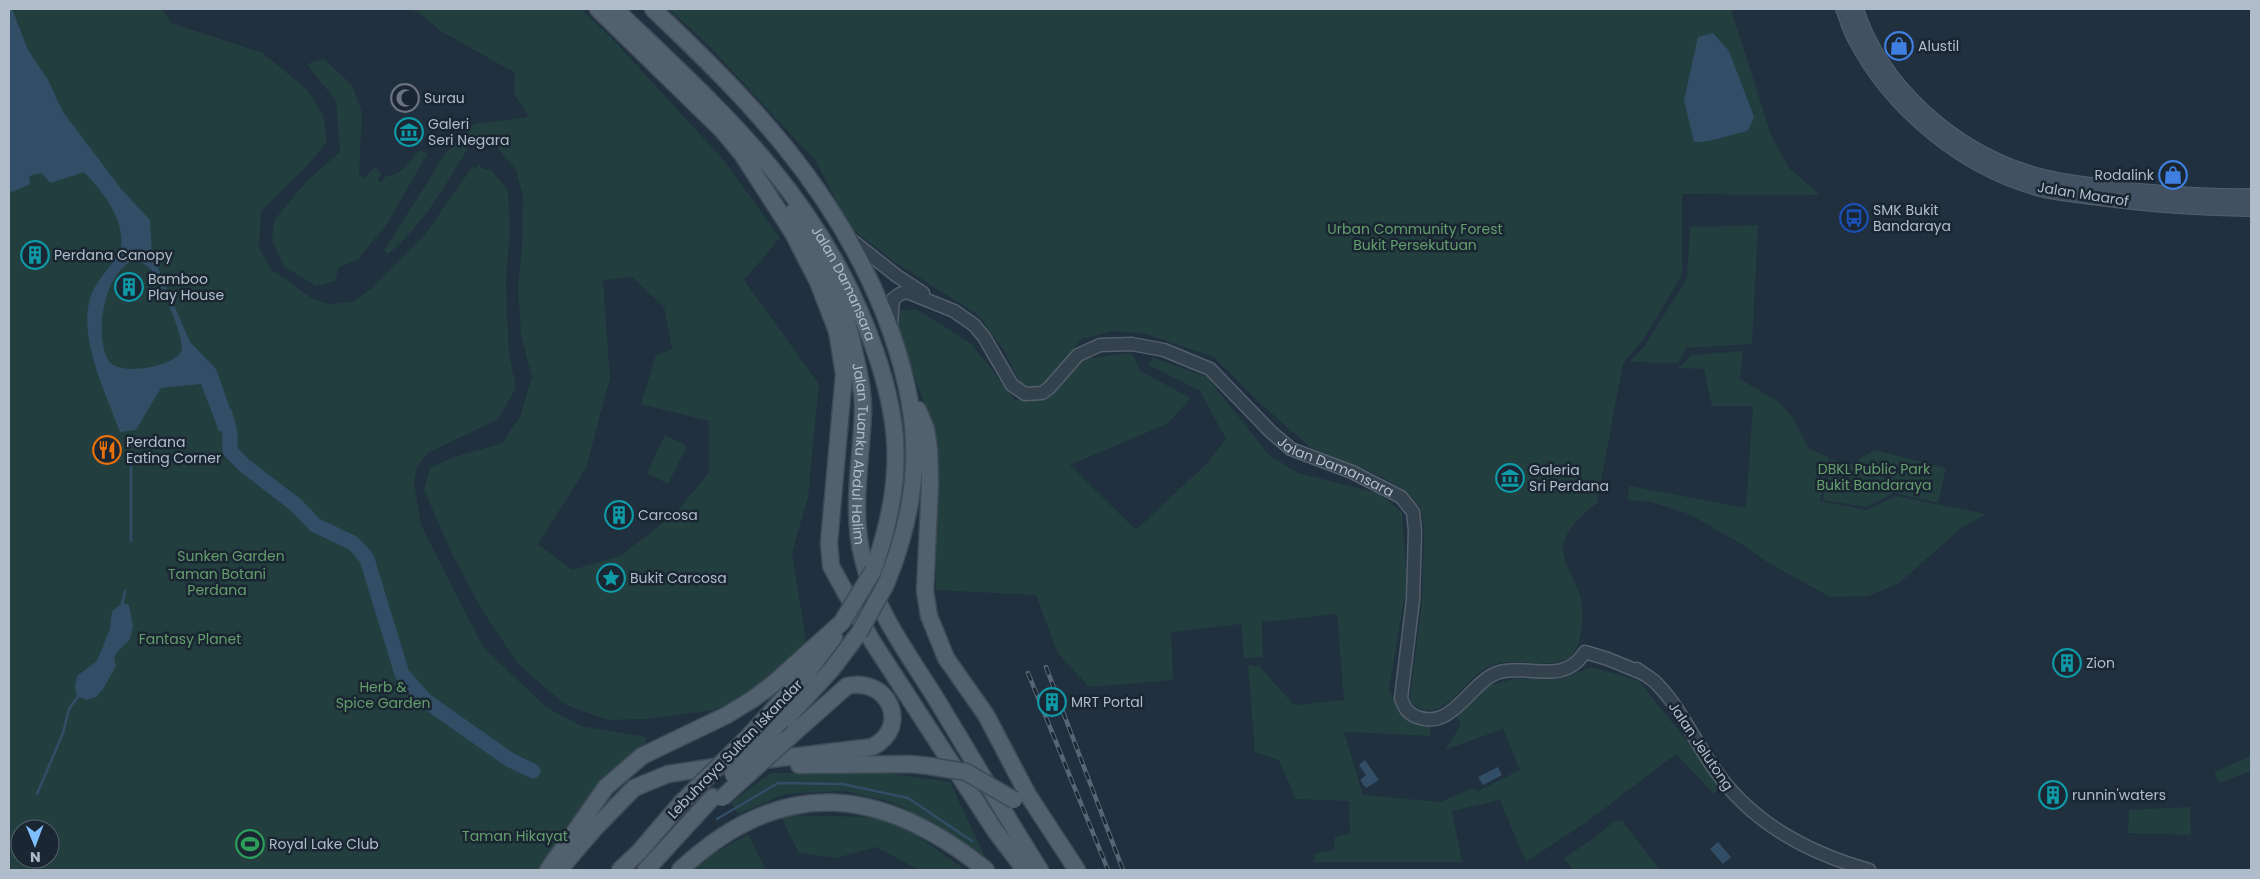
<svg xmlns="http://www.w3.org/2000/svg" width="2260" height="879" font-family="Poppins,sans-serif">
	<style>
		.green { fill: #223e3f; fill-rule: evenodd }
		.water { fill: #324e67; fill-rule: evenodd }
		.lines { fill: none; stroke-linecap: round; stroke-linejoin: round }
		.stream { stroke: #324e67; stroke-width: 2.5 }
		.river { stroke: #324e67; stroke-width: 15 }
		.tertiary-casing { stroke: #535f6c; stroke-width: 15 }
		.secondary-casing { stroke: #535f6c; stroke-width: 16 }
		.primary-casing { stroke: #3e4b57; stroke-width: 19 }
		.tertiary { stroke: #34424e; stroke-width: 12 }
		.secondary { stroke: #425161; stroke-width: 14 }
		.primary { stroke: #52616e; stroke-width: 16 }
		.rail-casing { stroke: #566675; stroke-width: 4.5 }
		.rail { stroke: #1a2632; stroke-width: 2.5; stroke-dasharray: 8; stroke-linecap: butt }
		.primary-bridge-casing { stroke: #3e4b57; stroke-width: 19; stroke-linecap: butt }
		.primary-bridge { stroke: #52616e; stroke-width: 16 }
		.labels { text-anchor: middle; stroke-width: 5; stroke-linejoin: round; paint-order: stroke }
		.poi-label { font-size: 14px; fill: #b0bcc9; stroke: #1a2632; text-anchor: start }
		.street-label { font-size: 14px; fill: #b0bcc9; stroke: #1a2632 }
		.park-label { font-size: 14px; fill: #649d6c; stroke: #1a2632 }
	</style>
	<rect width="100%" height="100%" fill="#20303e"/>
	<g class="green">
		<path d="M9,9H162L171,23L263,53L306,89L323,114L327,141L308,165L261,211L259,248L272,270L313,299L328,304L352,302L372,288L424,236L472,167L476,168L479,164L483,169L491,170L508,190L510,231L506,280L507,317L509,353L516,388L498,419L428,453L417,467L414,483L421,525L483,647L546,707L581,726L646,737V747L606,776L540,870H9ZM20,829H50V859H20Z"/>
		<path d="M408,9H581L612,38L726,163L780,238L744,280L819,384L808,497L792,553L806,642L753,694L714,710L644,719L608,720L566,705L518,664L482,610L451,552L424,490L430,468L451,458L502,443L520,417L532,377L521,335L518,287L522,245L523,196L516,170L496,146L469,147C445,185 424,225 388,254L384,251L445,154L474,124L529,117L514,94L515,73L441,31L417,12ZM632,277L664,307L672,349L656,355L641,404L709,421V472L677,512L620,556L572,570L538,544L586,468L610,378L603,280Z"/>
		<path d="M668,9H1731L1771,135L1789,168L1820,195L1682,194V275L1645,337L1623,363L1597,503C1526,559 1590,565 1582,626C1581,635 1579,646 1573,654C1560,671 1519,659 1499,663C1486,666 1477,674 1468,683C1453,698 1433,723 1412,703L1410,697L1422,601L1424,530L1421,508L1406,491L1380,476L1311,448L1261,404L1214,357L1146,334L1114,331L1082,339L1041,386L1029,387L1019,381L1005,352L977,314L896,263L851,228L815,160L704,41ZM1741,87L1754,117L1748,131L1728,134L1705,142Z"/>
		<path d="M324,59L352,85L362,113L359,175L364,178L375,167L381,174L378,181L381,182L386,176C401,176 411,160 420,150L427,154L387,224L357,260L339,267L335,281L316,286L284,266L272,241L274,220L308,180L340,152L336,101L307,64Z"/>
		<polygon points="1758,225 1752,344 1686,348 1678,363 1629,362 1644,347 1687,278 1690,227"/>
		<polygon points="916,309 972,344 1015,400 1043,398 1085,359 1127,353 1134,356 1140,371 1191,398 1167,424 1070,465 1136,530 1207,463 1226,439 1200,391 1149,365 1152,357 1207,377 1269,455 1298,473 1378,493 1402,512 1407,583 1389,690 1404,718 1430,727 1431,736 1344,732 1363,795 1440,802 1472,788 1478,791 1520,770 1503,729 1445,750 1461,725 1456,714 1488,686 1513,679 1562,679 1591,667 1639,681 1690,745 1720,788 1714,794 1676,754 1588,821 1526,862 1500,800 1452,811 1462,862 1314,862 1316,853 1334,850 1335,837 1350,833 1349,801 1296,799 1279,760 1255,752 1248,665 1259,666 1294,705 1344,700 1337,614 1262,622 1263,657 1244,658 1241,624 1171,632 1173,680 1089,687 1057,652 1036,595 936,590 931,422 899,335 897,311"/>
		<polygon points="1743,351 1740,379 1779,402 1792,417 1809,448 1829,458 1820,501 1866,510 1896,496 1986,514 1960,529 1898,584 1868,596 1830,597 1767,562 1743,545 1689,514 1651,502 1628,500 1629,486 1746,508 1753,406 1712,406 1704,369 1679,368 1691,355"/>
		<polygon points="665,435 687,446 668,484 647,473"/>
		<polygon points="1874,450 1946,468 1938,503 1894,493 1866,507 1823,500 1831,459 1852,464"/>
		<polygon points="2251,756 2251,771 2219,783 2214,772"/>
		<polygon points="770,773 887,773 950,782 987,861 939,827 891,802 844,791 786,794 738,814 731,803"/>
		<polygon points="2190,807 2191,835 2128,833 2129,810"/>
		<polygon points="780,815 875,817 908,829 966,870 919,870 876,847 836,858 799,853"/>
		<polygon points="1614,821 1622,821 1660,870 1573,870 1564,858 1597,836"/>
		<polygon points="748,834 766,870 694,870 707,858"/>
	</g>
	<g class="water">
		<path d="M9,9H12L28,50L48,80L63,112L122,190L150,220L152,254L190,342L216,369L236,425L230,433L219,431L201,384L161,388L136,430L120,432C106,393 77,337 91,295C97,280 111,267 119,253C130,226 102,190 84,172L50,183L42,173L29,176L30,184L12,192L9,191ZM133,260C140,261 148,265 152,271C160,282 187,342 181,352C173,367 117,377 108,360C94,333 104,274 133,260Z"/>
		<path d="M1713,33L1729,51L1754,117L1748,131C1730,134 1712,143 1694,142L1684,100L1698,37Z"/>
		<polygon points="123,603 129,605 133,626 130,639 117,652 114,658 116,666 103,689 96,697 86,700 77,696 75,687 77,676 97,661 110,629 112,611"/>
		<polygon points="1365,760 1379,780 1366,788 1360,780 1366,775 1359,765"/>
		<polygon points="1498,767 1502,775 1483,785 1478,777"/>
		<polygon points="1718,842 1731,857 1723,864 1710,849"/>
	</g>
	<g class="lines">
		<g class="stream">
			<polyline points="131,541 131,466"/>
			<polyline points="122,604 125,591"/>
			<polyline points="37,794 63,733 69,709 79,695"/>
			<polyline points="717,819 778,783 842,784 908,798 972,841"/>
		</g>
		<polyline class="river" points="225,414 230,433 230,451 245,466 296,505 315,525 353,543 359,549 367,559 402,674 426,701 510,760 533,771"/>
		<defs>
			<g id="tertiary">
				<polyline points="849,238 897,276 923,293"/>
				<path id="s1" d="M891,325L893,299L900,294L907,292L954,311L974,325L984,337L1012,385L1025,394L1042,393L1049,388L1078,355L1100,345L1132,344L1164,350L1210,369L1271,432L1291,449L1352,472L1401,497L1413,512L1415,531L1413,600L1401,698C1404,707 1407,713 1417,717C1454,731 1470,680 1500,672C1531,664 1563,686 1585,652L1608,659L1642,673"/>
				<path d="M1637,669C1643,674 1652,678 1658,685C1681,709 1694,740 1713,767C1750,822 1806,852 1869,870"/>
			</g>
			<g id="secondary">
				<path d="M1843,9C1847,18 1849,28 1854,37C1891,110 1965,170 2044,190C2062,194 2081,196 2100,198C2150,205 2201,208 2251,209"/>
				<path d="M1856,9C1881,86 1952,149 2029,173C2053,181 2078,183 2103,187C2153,193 2202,197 2251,196"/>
			</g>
			<g id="primary">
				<polyline points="598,9 722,130 742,154 793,233 818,282 837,331 844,374 829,543 831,566 872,641 996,832 1025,870"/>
				<path id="s2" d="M615,9C719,109 813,190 867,329C902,418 906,479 873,571"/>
				<path d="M653,9C750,101 833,186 884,313C922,410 926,486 886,584"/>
				<path id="s3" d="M792,213C827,263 844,300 856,360C860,376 863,392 863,409C862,459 850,509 863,559C876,613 910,656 938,702C972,758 1005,815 1040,870"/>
				<polyline points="918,410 926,429 929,450 930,483 925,591 929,616 946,658 986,715 1028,795 1077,870"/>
				<polyline points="773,733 832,669 859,633"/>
				<polyline points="750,735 809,670 834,637"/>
				<path d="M756,761L872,747C912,727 888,676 847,686L794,733"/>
				<polyline points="799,765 911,764 929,766"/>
				<polyline points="548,870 606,787 642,756 727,715 753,699 772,685 842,622"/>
				<polyline points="559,870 595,828 634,788 668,774 727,765"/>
				<polyline points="620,870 639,852 681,803"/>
				<polyline points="646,870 713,797"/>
				<path d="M680,870C782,774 882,786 986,870"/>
			</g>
		</defs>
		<use href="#tertiary" class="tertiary-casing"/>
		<use href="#secondary" class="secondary-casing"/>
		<use href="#primary" class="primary-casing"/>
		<use href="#tertiary" class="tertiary"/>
		<use href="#secondary" class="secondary"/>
		<use href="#primary" class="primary"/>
		<defs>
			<g id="rail">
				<polyline points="1046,667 1123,870"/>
				<polyline points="1028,673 1108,870"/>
			</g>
		</defs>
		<use href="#rail" class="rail-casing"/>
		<use href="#rail" class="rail"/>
		<defs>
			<g id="primary-bridge">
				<polyline points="842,622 873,571"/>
				<polyline points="859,633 886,584"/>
				<polyline points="929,766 966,772 1014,800"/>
				<polyline points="733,775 773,733"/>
				<polyline points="722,798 794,733"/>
				<polyline points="681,803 750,735"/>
			</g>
		</defs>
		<use href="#primary-bridge" class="primary-bridge-casing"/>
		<use href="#primary-bridge" class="primary-bridge"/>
	</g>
	<defs>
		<symbol id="shop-ring" viewBox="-11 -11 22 22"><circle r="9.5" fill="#1a2632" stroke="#3f7fe0" stroke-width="1.5"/><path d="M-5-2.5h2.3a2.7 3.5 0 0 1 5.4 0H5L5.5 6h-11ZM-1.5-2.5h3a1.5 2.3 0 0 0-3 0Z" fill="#3f7fe0"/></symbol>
		<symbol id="mosque-ring" viewBox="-11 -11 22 22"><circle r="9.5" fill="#1a2632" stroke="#6b7280" stroke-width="1.5"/><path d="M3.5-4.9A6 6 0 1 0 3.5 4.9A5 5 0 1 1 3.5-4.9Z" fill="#6b7280"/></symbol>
		<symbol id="museum-ring" viewBox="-11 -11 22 22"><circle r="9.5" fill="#1a2632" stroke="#0f9aa8" stroke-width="1.5"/><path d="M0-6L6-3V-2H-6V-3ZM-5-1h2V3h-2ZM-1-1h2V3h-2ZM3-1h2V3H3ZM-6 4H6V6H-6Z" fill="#0f9aa8"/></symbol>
		<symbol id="bus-ring" viewBox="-11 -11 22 22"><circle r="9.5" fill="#1a2632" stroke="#1a4fb4" stroke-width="1.5"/><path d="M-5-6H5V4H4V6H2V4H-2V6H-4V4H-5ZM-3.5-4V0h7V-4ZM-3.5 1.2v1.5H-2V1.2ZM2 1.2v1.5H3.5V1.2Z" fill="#1a4fb4"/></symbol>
		<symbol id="building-ring" viewBox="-11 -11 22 22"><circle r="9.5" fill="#1a2632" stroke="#0f9aa8" stroke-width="1.5"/><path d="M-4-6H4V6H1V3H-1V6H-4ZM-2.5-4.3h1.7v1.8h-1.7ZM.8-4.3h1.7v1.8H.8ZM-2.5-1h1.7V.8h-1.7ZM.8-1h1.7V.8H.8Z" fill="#0f9aa8"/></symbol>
		<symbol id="restaurant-ring" viewBox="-11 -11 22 22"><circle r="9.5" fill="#1a2632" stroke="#e8710a" stroke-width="1.5"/><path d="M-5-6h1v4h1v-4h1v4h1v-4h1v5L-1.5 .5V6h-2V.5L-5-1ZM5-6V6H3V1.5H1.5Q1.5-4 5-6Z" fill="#e8710a"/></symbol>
		<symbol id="sight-ring" viewBox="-11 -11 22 22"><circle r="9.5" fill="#1a2632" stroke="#0f9aa8" stroke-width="1.5"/><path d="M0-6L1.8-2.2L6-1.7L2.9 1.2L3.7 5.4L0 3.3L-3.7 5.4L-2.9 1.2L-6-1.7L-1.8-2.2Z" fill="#0f9aa8"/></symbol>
		<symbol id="stadium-ring" viewBox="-11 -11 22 22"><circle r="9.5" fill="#1a2632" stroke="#2e9e5b" stroke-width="1.5"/><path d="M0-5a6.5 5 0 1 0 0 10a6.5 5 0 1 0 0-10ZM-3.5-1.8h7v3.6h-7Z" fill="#2e9e5b"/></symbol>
	</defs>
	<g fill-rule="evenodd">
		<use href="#shop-ring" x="1883" y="30" width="32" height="32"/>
		<use href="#mosque-ring" x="389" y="82" width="32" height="32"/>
		<use href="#museum-ring" x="393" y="116" width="32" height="32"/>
		<use href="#shop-ring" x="2157" y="159" width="32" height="32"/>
		<use href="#bus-ring" x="1838" y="202" width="32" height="32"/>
		<use href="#building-ring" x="19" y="239" width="32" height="32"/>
		<use href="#building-ring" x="113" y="271" width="32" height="32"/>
		<use href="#restaurant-ring" x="91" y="434" width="32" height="32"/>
		<use href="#museum-ring" x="1494" y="462" width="32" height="32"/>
		<use href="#building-ring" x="603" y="499" width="32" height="32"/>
		<use href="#sight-ring" x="595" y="562" width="32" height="32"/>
		<use href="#building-ring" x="2051" y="647" width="32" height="32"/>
		<use href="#building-ring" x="1036" y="686" width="32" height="32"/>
		<use href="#building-ring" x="2037" y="779" width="32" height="32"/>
		<use href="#stadium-ring" x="234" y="828" width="32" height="32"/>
	</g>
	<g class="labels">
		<g class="poi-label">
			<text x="1918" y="51">Alustil</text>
			<text x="424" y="103">Surau</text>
			<text x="428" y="129">Galeri<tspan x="428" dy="16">Seri Negara</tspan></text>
			<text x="2154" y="180" text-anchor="end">Rodalink</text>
			<text x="1873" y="215">SMK Bukit<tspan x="1873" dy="16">Bandaraya</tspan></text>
			<text x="54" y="260">Perdana Canopy</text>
			<text x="148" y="284">Bamboo<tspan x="148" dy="16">Play House</tspan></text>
			<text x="126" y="447">Perdana<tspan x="126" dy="16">Eating Corner</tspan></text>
			<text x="1529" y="475">Galeria<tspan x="1529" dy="16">Sri Perdana</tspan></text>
			<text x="638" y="520">Carcosa</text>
			<text x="630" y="583">Bukit Carcosa</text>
			<text x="2086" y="668">Zion</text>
			<text x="1071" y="707">MRT Portal</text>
			<text x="2072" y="800">runnin'waters</text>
			<text x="269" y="849">Royal Lake Club</text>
		</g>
		<g class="street-label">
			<text transform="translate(2083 194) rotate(9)" y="5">Jalan Maarof</text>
			<text dy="5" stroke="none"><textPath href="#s2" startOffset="360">Jalan Damansara</textPath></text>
			<text dy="5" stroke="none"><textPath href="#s3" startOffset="256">Jalan Tuanku Abdul Halim</textPath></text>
			<text dy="5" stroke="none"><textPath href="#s1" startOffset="574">Jalan Damansara</textPath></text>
			<text transform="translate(1701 746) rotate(56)" y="5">Jalan Jelutong</text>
			<text transform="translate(735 749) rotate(-46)" y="5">Lebuhraya Sultan Iskandar</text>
		</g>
		<g class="park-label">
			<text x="1415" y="234">Urban Community Forest<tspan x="1415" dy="16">Bukit Persekutuan</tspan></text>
			<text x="1874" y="474">DBKL Public Park<tspan x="1874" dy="16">Bukit Bandaraya</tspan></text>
			<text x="231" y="561">Sunken Garden</text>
			<text x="217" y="579">Taman Botani<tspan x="217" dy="16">Perdana</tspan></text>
			<text x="190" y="644">Fantasy Planet</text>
			<text x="383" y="692">Herb &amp;<tspan x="383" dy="16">Spice Garden</tspan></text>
			<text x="515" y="841">Taman Hikayat</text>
		</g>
	</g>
	<rect width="2260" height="879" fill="none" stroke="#b0bcc9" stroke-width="20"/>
	<g transform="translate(35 844) rotate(179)"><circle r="24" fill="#1a2632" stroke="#56626e"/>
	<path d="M0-4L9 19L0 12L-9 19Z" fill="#7fbeff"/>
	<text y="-8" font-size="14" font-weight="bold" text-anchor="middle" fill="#b0bcc9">N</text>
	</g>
</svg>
